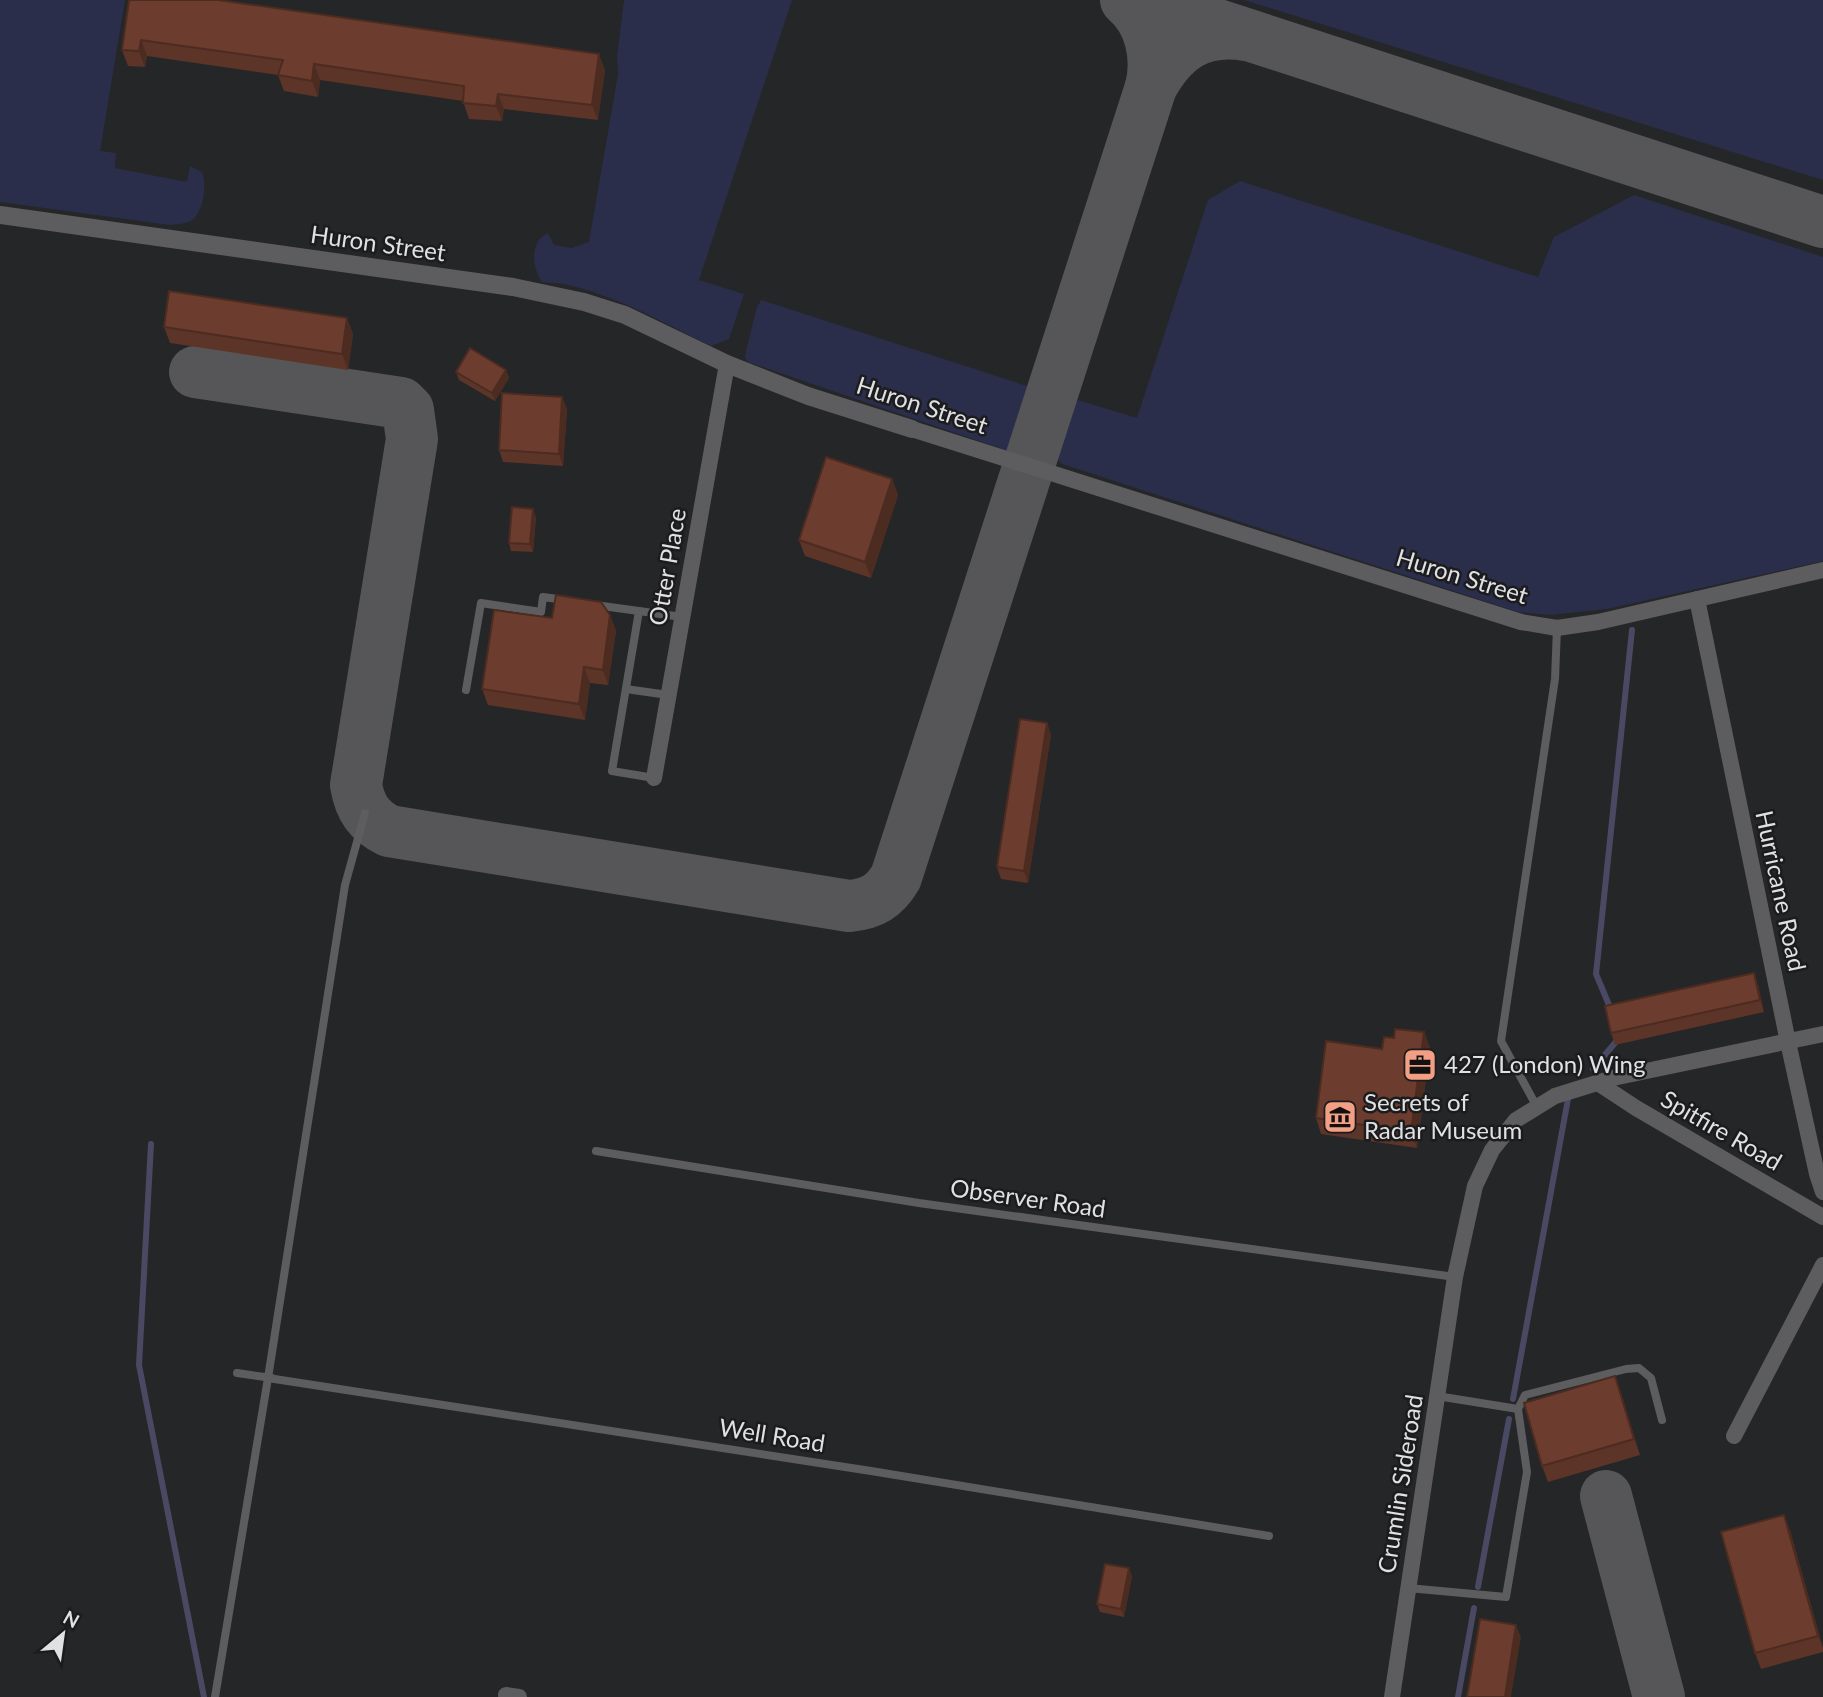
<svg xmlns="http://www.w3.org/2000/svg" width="1823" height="1697" font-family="Lato,sans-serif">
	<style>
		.green { fill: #2a2e4a }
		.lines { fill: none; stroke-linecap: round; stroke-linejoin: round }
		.stream { stroke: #4a4963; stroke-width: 6 }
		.taxiway { stroke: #565658; stroke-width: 52 }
		.service { stroke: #5d5d5f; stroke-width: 8 }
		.minor { stroke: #5d5d5f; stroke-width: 16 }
		.tertiary { stroke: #5d5d5f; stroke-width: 18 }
		.wall { fill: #5d3428 }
		.shaded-wall { fill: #4c2b21 }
		.building { fill: #6c3d2f; stroke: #4c2b21; stroke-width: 2 }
		.labels { text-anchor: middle; stroke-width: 5; stroke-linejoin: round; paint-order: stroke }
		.street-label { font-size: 24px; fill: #e0e1e2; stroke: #1c1c1f }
		.poi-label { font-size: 24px; fill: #e0e1e2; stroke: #1c1c1f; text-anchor: start }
	</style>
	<rect width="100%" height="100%" fill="#252628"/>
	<g class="green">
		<path d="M0,0H125L100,151L116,153L115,168L187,182L190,166L202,172C207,185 204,211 192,220C187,224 177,224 170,225L0,202Z"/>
		<path d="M624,0H792L699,280L744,294L729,339L711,346C663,323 596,283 542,282C532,267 529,242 548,233L554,245L572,248L589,242L618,74L617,57Z"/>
		<polygon points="1244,0 1823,0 1823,180"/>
		<polygon points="1240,181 1538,277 1554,237 1634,195 1823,257 1823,561 1607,609 1550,615 1518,612 1062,464 1055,456 1068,414 1078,400 1137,418 1208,200"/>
		<polygon points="761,300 1027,386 1030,394 1011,452 748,362 745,357 746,351 757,307"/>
	</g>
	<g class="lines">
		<g class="stream">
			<polyline points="1612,1012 1596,974 1632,630"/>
			<polyline points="1593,1069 1620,1037"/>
			<polyline points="151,1144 139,1365 204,1697"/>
			<polyline points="1513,1399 1568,1099"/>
			<polyline points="1478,1587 1509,1419"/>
			<polyline points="1458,1697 1474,1608"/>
		</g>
		<g class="taxiway">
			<path d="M1126,0C1151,21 1158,57 1151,87C1173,47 1200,28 1246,35"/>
			<polyline points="1141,0 1823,222"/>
			<path d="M195,372L401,403L408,410L412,439L356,785C360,808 369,821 389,831L849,906C872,904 885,896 896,877L1151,87"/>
			<polyline points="1606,1496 1659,1697"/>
		</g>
		<g class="service">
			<polyline points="595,605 639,611 612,771 654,778"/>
			<polyline points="639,611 682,617"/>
			<polyline points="626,689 668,695"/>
			<polyline points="466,690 481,603 541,612 543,597 565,600"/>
			<polyline points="1537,1107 1501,1041 1555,679 1557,628"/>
			<polyline points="596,1151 919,1203 1455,1277"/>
			<polyline points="237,1373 272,1378"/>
			<polyline points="268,1378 871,1471 1269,1536"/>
			<polyline points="1518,1409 1525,1395 1626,1369 1639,1368 1651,1378 1662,1420"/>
			<polyline points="1408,1588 1506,1597 1527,1472 1518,1409 1437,1396"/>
			<polyline points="215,1697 268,1378 345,885 365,813"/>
		</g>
		<g class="minor">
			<polyline points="912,429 1521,622 1557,628 1598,622 1823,570"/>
			<polyline points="1697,599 1788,1042 1817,1174 1823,1192"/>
			<polyline points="654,778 727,364"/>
			<polyline points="1598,1083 1636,1108 1823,1217"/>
			<polyline points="1734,1436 1823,1265"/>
			<polyline points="506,1695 519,1697"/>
			<polyline points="1392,1697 1455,1277 1475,1186 1492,1150 1516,1120 1555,1096 1613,1078 1823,1034"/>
		</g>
		<polyline class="tertiary" points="0,215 513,287 584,302 625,315 727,364 808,396 912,429"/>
	</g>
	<g class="wall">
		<polygon points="129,0 605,70 598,120 504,109 502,121 469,119 463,101 320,80 318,97 284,91 278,75 147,56 145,67 128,66 122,50"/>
		<polygon points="347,318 353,334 348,370 170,343 164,327"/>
		<polygon points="506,370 509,378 495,401 459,380 456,372"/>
		<polygon points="562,397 567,409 563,466 503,462 499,450"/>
		<polygon points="892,479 898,495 871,578 805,556 799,540"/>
		<polygon points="536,517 533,552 511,551 509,543"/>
		<polygon points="610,615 616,631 608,685 590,683 585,720 488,705 482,689 552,618"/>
		<polygon points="1047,723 1051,735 1028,883 1001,879 997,867"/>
		<polygon points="1758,985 1764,1012 1615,1045 1611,1033"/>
		<polygon points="1424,1032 1430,1048 1417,1148 1321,1134 1316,1118 1382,1049 1394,1038"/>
		<polygon points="1615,1376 1640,1455 1548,1482 1542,1466"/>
		<polygon points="1790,1530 1823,1648 1823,1652 1761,1669 1755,1653"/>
		<polygon points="1132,1576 1124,1617 1100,1612 1097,1604"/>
	</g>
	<g class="shaded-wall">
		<polygon points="141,40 147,56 145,67 139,51"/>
		<polygon points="599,54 605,70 598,120 592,105"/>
		<polygon points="314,64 320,80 318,97 312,81"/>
		<polygon points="498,94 504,109 502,121 496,106"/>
		<polygon points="347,318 353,334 348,370 342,354"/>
		<polygon points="506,370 509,378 495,401 492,393"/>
		<polygon points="562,397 567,409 563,466 559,454"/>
		<polygon points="892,479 898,495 871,578 865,562"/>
		<polygon points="533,509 536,517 533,552 530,544"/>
		<polygon points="610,615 616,631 608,685 603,670"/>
		<polygon points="584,667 590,683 585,720 579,704"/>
		<polygon points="1047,723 1051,735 1028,883 1024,871"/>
		<polygon points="1754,973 1758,985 1764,1012 1760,1000"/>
		<polygon points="1424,1032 1430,1048 1417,1148 1411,1132"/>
		<polygon points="1615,1376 1621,1392 1640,1455 1634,1439"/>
		<polygon points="1784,1515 1790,1530 1823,1649 1818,1636"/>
		<polygon points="1129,1568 1132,1576 1124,1617 1121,1609"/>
		<polygon points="1516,1625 1521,1637 1511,1697 1505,1697"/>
	</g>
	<g class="building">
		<polygon points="129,0 218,0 599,54 592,105 498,94 496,106 463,103 464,86 314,64 312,81 278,75 283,60 141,40 139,51 122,50"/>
		<polygon points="169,291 347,318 342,354 164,327"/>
		<polygon points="470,348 506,370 492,393 456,372"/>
		<polygon points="502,393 562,397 559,454 499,450"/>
		<polygon points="826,457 892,479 865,562 799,540"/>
		<polygon points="512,507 533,509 530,544 509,543"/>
		<polygon points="556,595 601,602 610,615 603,670 584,667 579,704 482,689 494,610 552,618"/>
		<polygon points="1020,719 1047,723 1024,871 997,867"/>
		<polygon points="1754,973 1760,1000 1611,1033 1605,1006"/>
		<polygon points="1395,1029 1424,1032 1411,1132 1316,1118 1326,1041 1382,1049 1384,1037 1394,1038"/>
		<polygon points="1615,1376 1634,1439 1542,1466 1524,1403"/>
		<polygon points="1784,1515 1818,1636 1755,1653 1721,1532"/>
		<polygon points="1105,1564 1129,1568 1121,1609 1097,1604"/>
		<polygon points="1480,1619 1516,1625 1505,1697 1467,1697"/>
	</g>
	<defs>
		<symbol id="office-square" viewBox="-11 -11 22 22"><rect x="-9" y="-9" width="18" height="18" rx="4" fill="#f39f85" stroke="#1c1c1f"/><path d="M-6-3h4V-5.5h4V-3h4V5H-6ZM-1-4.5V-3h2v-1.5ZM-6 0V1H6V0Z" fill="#111"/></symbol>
		<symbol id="museum-square" viewBox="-11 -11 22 22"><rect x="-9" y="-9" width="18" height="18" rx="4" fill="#f39f85" stroke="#1c1c1f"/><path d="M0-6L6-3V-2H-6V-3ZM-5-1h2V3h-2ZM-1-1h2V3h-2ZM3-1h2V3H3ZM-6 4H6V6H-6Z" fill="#111"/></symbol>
	</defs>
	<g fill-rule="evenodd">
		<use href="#office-square" x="1401" y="1046" width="38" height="38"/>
		<use href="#museum-square" x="1321" y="1098" width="38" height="38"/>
	</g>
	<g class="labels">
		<g class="street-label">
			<text transform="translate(378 244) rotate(8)" y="8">Huron Street</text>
			<text transform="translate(922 406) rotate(18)" y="8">Huron Street</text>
			<text transform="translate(668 567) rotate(-80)" y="8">Otter Place</text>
			<text transform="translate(1462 577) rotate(17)" y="8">Huron Street</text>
			<text transform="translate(1780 891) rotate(78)" y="8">Hurricane Road</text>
			<text transform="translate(1721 1131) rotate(30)" y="8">Spitfire Road</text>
			<text transform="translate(1028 1199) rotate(8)" y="8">Observer Road</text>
			<text transform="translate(772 1436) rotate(9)" y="8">Well Road</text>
			<text transform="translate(1401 1484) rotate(-81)" y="8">Crumlin Sideroad</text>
		</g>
		<g class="poi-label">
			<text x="1444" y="1073">427 (London) Wing</text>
			<text x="1364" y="1111">Secrets of<tspan x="1364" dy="28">Radar Museum</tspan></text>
		</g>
	</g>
	<g transform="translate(63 1634) rotate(29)" stroke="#1c1c1f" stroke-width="5" paint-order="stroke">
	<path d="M0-5L12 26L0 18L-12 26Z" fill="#e0e1e2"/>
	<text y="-10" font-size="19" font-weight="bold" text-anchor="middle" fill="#e0e1e2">N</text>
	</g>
</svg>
